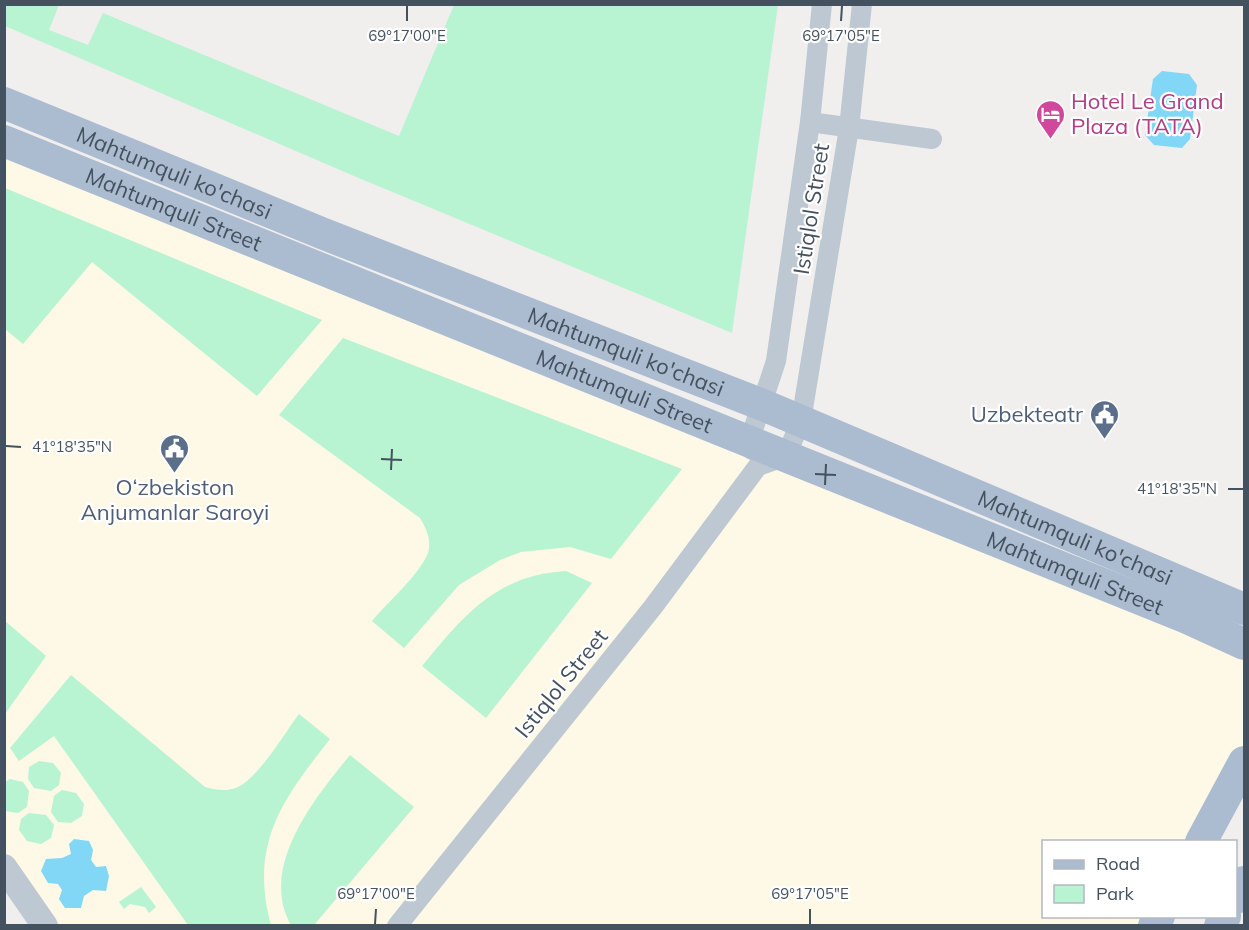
<svg xmlns="http://www.w3.org/2000/svg" width="1249" height="930" font-family="Mulish,sans-serif">
	<style>
		.commercial { fill: #fef8e6 }
		.green { fill: #b8f3d2 }
		.water { fill: #81d7f5 }
		.lines { fill: none; stroke-linecap: round; stroke-linejoin: round }
		.minor { stroke: #bdc8d2; stroke-width: 20 }
		.tertiary { stroke: #bdc8d2; stroke-width: 26 }
		.primary { stroke: #abbcd0; stroke-width: 32 }
		.ticks { fill: none; stroke: #44515e; stroke-width: 2 }
		.labels { text-anchor: middle; stroke-width: 4.5; stroke-linejoin: round; paint-order: stroke }
		.hotel-label { font-size: 22px; fill: #b23c85; stroke: #fff; text-anchor: start }
		.street-label { font-size: 22px; fill: #44515e; stroke: #fff }
		.service-label { font-size: 22px; fill: #4e5e75; stroke: #fff; text-anchor: end }
		.ticks-label { font-size: 15px; text-anchor: middle; fill: #44515e; stroke: #fff; stroke-width: 4.5; stroke-linejoin: round; paint-order: stroke }
	</style>
	<rect width="100%" height="100%" fill="#f1eeee"/>
	<polygon class="commercial" points="4,141 1244,644 1244,762 1201,841 1044,842 1044,916 1159,917 1154,925 45,925 5,867"/>
	<g class="green">
		<polygon points="4,5 59,5 49,30 88,45 103,13 399,136 454,5 778,5 732,333 354,176 5,26"/>
		<polygon points="4,188 5,188 322,320 257,396 92,262 23,344 5,329"/>
		<path d="M343,338L682,469L611,559L570,547L521,552L500,560L459,585L404,648L372,621C387,603 420,574 428,553C432,540 426,528 420,518L279,415Z"/>
		<path d="M566,571L592,583L486,718L422,666C463,616 496,575 566,571Z"/>
		<polygon points="5,621 46,656 5,714"/>
		<path d="M71,675L205,787C217,790 226,792 238,787C258,778 285,733 299,714L330,739C282,800 249,844 271,925H188L54,736L19,761L10,748Z"/>
		<path d="M350,755L414,807L314,925H291C258,867 315,798 350,755Z"/>
		<polygon points="39,761 53,763 61,773 59,785 51,791 34,788 28,779 29,767"/>
		<polygon points="10,779 23,782 29,791 27,807 18,813 5,811 5,782"/>
		<polygon points="62,790 76,793 84,804 82,816 71,823 58,822 51,812 54,796"/>
		<polygon points="29,813 46,815 54,825 51,838 41,844 27,841 19,830 21,819"/>
		<polygon points="141,887 156,907 149,913 145,907 130,904 124,909 119,902"/>
	</g>
	<g class="water">
		<polygon points="1162,71 1189,74 1197,85 1190,139 1182,148 1154,145 1145,135 1153,79"/>
		<polygon points="74,839 89,841 93,850 91,860 96,867 106,866 109,876 106,891 93,890 84,896 81,908 65,908 59,899 62,890 58,884 48,883 41,871 46,859 62,858 71,854 69,844"/>
	</g>
	<g class="lines">
		<g class="minor">
			<polyline points="810,122 932,139"/>
			<polyline points="752,450 749,442 776,361 810,122 822,4"/>
			<polyline points="397,926 653,607 758,466 786,456 801,421 849,128 862,4"/>
		</g>
		<polyline class="tertiary" points="4,867 45,926"/>
		<g class="primary">
			<path id="s1" d="M4,103L324,234L763,405L1244,609"/>
			<path id="s2" d="M4,141L1187,618L1244,644"/>
			<polyline points="1201,842 1244,762"/>
			<polyline points="1236,898 1244,882"/>
			<polyline points="1154,926 1159,916"/>
			<polyline points="1220,926 1225,916"/>
		</g>
	</g>
	<path class="ticks" d="M407,21V6M841,21L842,6M6,446L21,447M381,459L402,460M391,470L392,449M815,474L836,475M825,485L826,464M1228,489H1243M375,924L376,909M810,924V909"/>
	<defs>
		<symbol id="hotel-pin" viewBox="-11 -11 22 30"><path d="M0 17L-7.5 6A9.5 9.5 0 1 1 7.5 6Z" fill="#d1479c" stroke="#fff"/><path d="M-6-4.5h1.5V1H6V5H4.5V3h-9V5H-6ZM-4 0a1.8 1.8 0 1 1 3.6 0ZM.5 0V-2.5h3Q6-2.5 6 0Z" fill="#fff"/></symbol>
		<symbol id="civic-pin" viewBox="-11 -11 22 30"><path d="M0 17L-7.5 6A9.5 9.5 0 1 1 7.5 6Z" fill="#5c6f8a" stroke="#fff"/><path d="M-.6-6.5H3V-4.5H.6V-3L4-1V1h2V6H-6V1h2V-1L-.6-3ZM-1.2 2.5V6h2.4V2.5Z" fill="#fff"/></symbol>
	</defs>
	<g fill-rule="evenodd">
		<use href="#hotel-pin" x="1034" y="98" width="33" height="45"/>
		<use href="#civic-pin" x="1088" y="398" width="33" height="45"/>
		<use href="#civic-pin" x="158" y="432" width="33" height="45"/>
	</g>
	<g class="labels">
		<g class="hotel-label">
			<text x="1071" y="109">Hotel Le Grand<tspan x="1071" dy="25">Plaza (TATA)</tspan></text>
		</g>
		<g class="street-label">
			<text dy="8" stroke="none"><textPath href="#s1" startOffset="184">Mahtumquli ko'chasi</textPath></text>
			<text transform="translate(811 209) rotate(-81)" y="8">Istiqlol Street</text>
			<text dy="8" stroke="none"><textPath href="#s2" startOffset="183">Mahtumquli Street</textPath></text>
			<text dy="8" stroke="none"><textPath href="#s1" startOffset="670">Mahtumquli ko'chasi</textPath></text>
			<text dy="8" stroke="none"><textPath href="#s2" startOffset="669">Mahtumquli Street</textPath></text>
			<text dy="8" stroke="none"><textPath href="#s1" startOffset="1156">Mahtumquli ko'chasi</textPath></text>
			<text dy="8" stroke="none"><textPath href="#s2" startOffset="1155">Mahtumquli Street</textPath></text>
			<text transform="translate(561 683) rotate(-51)" y="8">Istiqlol Street</text>
		</g>
		<g class="service-label">
			<text x="1083" y="422">Uzbekteatr</text>
			<text x="175" y="495" text-anchor="middle">O‘zbekiston<tspan x="175" dy="25">Anjumanlar Saroyi</tspan></text>
		</g>
	</g>
	<g class="ticks-label">
		<text x="407" y="41">69°17'00"E</text>
		<text x="841" y="41">69°17'05"E</text>
		<text x="72" y="452">41°18'35"N</text>
		<text x="1177" y="494">41°18'35"N</text>
		<text x="376" y="899">69°17'00"E</text>
		<text x="810" y="899">69°17'05"E</text>
	</g>
	<rect width="1249" height="930" fill="none" stroke="#44515e" stroke-width="12"/>
	<rect x="1042" y="840" width="195" height="78" fill="#ffffff" stroke="#b4b9bf" stroke-width="1.5"/>
	<rect x="1054" y="860" width="30" height="9" fill="#abbcd0" stroke="#b4b9bf" stroke-width="1.5"/>
	<text x="1096" y="870" font-size="18" fill="#44515e">Road</text>
	<rect x="1054" y="885" width="30" height="18" fill="#b8f3d2" stroke="#b4b9bf" stroke-width="1.5"/>
	<text x="1096" y="900" font-size="18" fill="#44515e">Park</text>
</svg>
